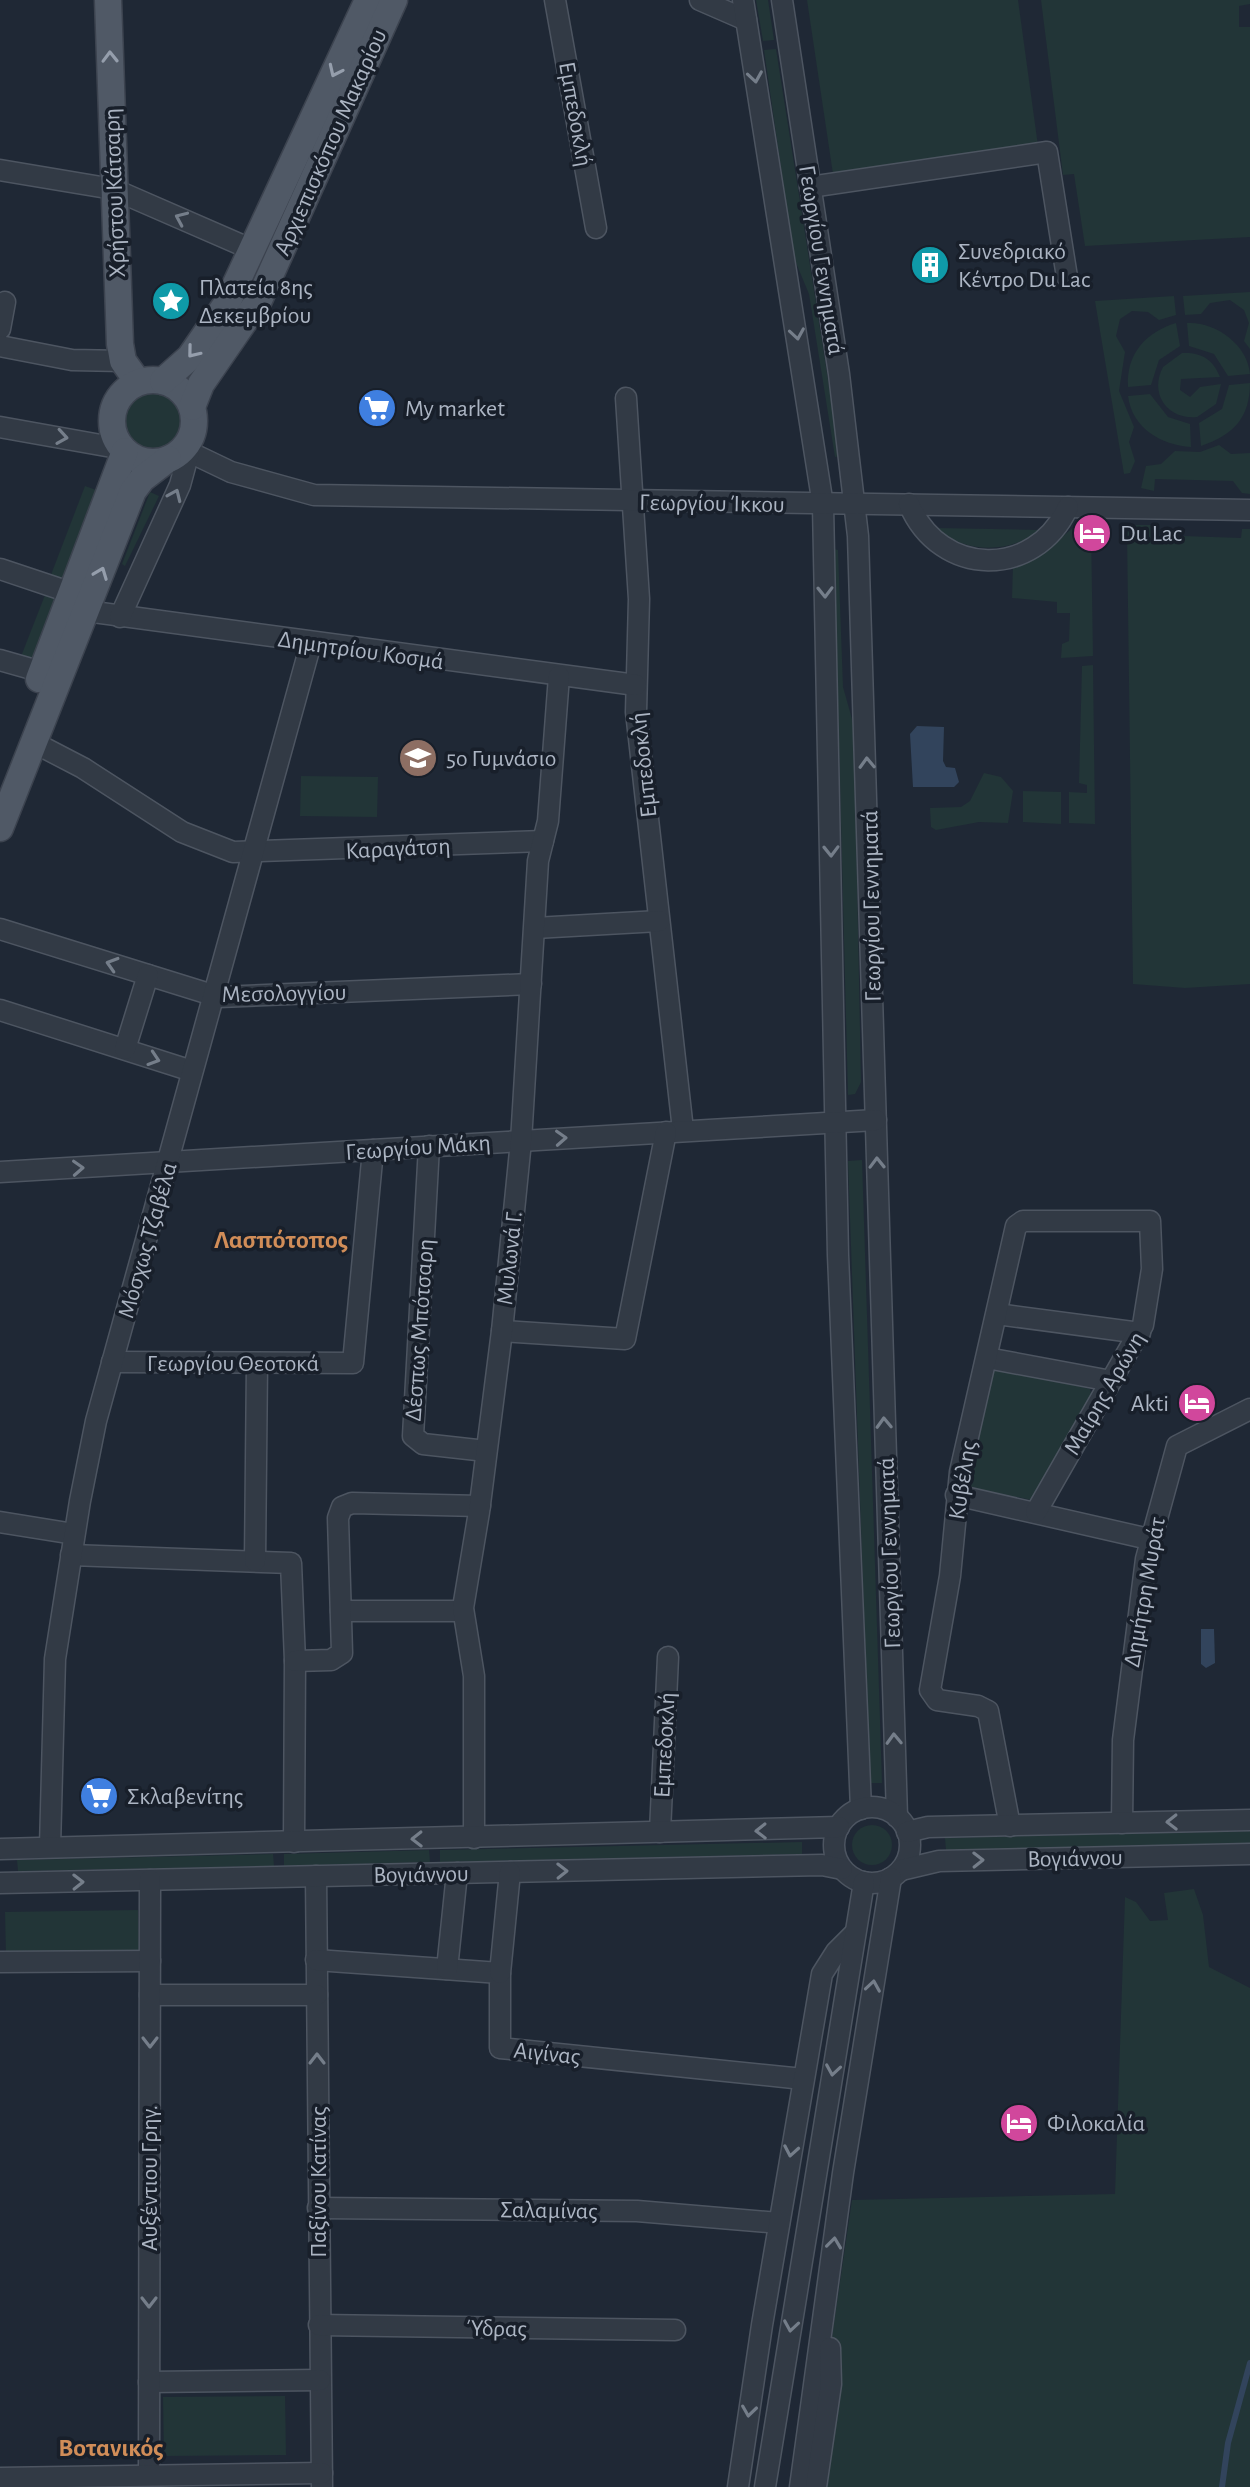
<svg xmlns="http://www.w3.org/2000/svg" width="1250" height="2487" font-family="'Alegreya Sans',sans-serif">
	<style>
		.green { fill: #223537 }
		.water { fill: #32445c }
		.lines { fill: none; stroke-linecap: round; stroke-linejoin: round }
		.stream { stroke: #32445c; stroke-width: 6 }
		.minor-casing { stroke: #4d5561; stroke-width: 23 }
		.major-casing { stroke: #3c434f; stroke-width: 29 }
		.minor { stroke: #323a45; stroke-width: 20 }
		.major { stroke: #505966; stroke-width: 26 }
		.oneway { stroke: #959eac }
		.oneway2 { stroke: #757e8a }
		.labels { text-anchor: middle; stroke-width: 7; stroke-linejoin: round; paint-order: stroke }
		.street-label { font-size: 24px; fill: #acb5c3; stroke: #181f2a }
		.poi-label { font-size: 24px; fill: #acb5c3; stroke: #181f2a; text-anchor: start }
		.neighbourhood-label { font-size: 26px; font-weight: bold; fill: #d18d58; stroke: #181f2a }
	</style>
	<rect width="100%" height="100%" fill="#1f2835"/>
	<g class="green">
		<polygon points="756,0 768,0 774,40 763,41"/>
		<polygon points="807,0 1018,0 1038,146 833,174"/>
		<polygon points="1041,0 1250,0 1250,4 1239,6 1239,27 1250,27 1250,237 1085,246 1074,174 1063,175"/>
		<polygon points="776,49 840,456 835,457 809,294 794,258 764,50"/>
		<polygon points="1250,292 1250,349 1244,341 1249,323 1244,310 1230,300 1210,303 1201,314 1185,315 1183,296"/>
		<polygon points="1174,296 1176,315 1159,320 1148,312 1132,311 1120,319 1116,336 1125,352 1119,391 1134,427 1129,442 1135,461 1130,473 1124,474 1095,301"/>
		<path d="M1176,323L1180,346L1159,360L1151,385L1128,387C1126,354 1146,332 1176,323Z"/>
		<path d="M1187,323C1214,321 1248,344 1250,374L1228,376L1214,354L1189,346Z"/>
		<path d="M1182,353C1201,352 1213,359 1220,377L1181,379L1180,390L1190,397L1200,387L1221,384L1216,404L1197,417C1167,420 1149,393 1163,367Z"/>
		<path d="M1250,383C1250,417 1234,435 1201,446L1199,423L1222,409L1229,385Z"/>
		<circle cx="153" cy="421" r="29"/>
		<path d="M1150,394L1168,417L1190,424L1191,447C1161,445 1132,428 1128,396Z"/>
		<polygon points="1219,445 1231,454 1250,453 1250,494 1242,493 1233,481 1155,479 1154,491 1141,488 1146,466 1161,464 1175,451 1200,452"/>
		<polygon points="85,486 99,491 62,585 49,580"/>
		<polygon points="150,492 159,496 125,566 122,564"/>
		<polygon points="1133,525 1152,525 1154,535 1241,538 1242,529 1250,529 1250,984 1185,988 1133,984 1127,532"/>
		<polygon points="1074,527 1091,528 1093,656 1061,658 1062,644 1069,641 1070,613 1057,613 1057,602 1012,598 1013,565 1036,558"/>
		<path d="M936,528L1040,530C1011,554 964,554 936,528Z"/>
		<polygon points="834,549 838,550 843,687 854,726 861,1082 855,1094 848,1095"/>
		<polygon points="45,595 57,599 32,663 20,659"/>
		<polygon points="1093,665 1095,824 1069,823 1069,792 1087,793 1087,785 1079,783 1082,666"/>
		<polygon points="984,773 1001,777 1013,791 1008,823 979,822 936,830 931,827 930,808 961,807 970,801"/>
		<polygon points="301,776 378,777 377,817 300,816"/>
		<polygon points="1023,791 1061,792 1061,824 1023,822"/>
		<polygon points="862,1160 882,1783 870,1783 848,1161"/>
		<polygon points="991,1365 1090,1389 1092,1398 1032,1500 963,1486"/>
		<circle cx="872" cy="1845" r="20"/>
		<polygon points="1250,1831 1250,1843 946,1850 945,1838"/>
		<polygon points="802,1842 802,1854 440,1862 440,1850"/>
		<polygon points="429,1850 430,1862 284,1866 284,1854"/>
		<polygon points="273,1854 274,1866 18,1871 17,1860"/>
		<polygon points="1194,1889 1203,1915 1209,1967 1250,1988 1250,2487 810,2487 852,2200 1115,2194 1125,1897 1136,1902 1150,1921 1168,1920 1164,1893"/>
		<polygon points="138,1910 139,1952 6,1954 5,1912"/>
		<polygon points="285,2396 286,2455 164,2456 163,2397"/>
	</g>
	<g class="water">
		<polygon points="917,726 944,727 943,761 946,767 955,768 959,782 954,787 913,787 910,734"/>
		<polygon points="1201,1629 1214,1629 1215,1663 1206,1668 1201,1664"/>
	</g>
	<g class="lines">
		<polyline class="stream" points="1222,2487 1228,2443 1250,2363"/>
		<defs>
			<g id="minor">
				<polyline points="555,0 596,228"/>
				<polyline points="700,0 746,20"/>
				<polyline points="743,0 823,505 838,1255 861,1809"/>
				<polyline points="782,0 839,374 858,536 897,1817"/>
				<polyline points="0,170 113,189 253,250"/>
				<polyline points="810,187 1047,152 1067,277"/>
				<polyline points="0,329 5,302"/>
				<polyline points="0,346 72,360 123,361"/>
				<polyline points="626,398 639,599 636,712 683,1130"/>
				<polyline points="0,427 123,449"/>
				<polyline points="183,449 231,472 314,495 1250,510"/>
				<path d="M909,504C940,578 1035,579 1068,507"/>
				<polyline points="0,569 72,593"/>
				<polyline points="86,611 636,685"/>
				<polyline points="120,617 180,485 189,452"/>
				<polyline points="0,660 42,672"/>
				<polyline points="33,742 83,768 182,832 233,852 543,841"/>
				<polyline points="535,928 659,921"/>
				<polyline points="0,929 219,997 531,984"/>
				<polyline points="0,1010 192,1071"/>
				<polyline points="125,1049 148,975"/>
				<polyline points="429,1146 413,1436 423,1444 486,1451"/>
				<polyline points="0,1172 876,1120"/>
				<polyline points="997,1314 1140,1333"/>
				<polyline points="502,1331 625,1339 666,1132"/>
				<polyline points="987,1358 1111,1381"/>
				<polyline points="112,1362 353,1363 373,1150"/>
				<polyline points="956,1495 1149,1539"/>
				<polyline points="0,1522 74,1534"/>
				<polyline points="71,1555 291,1563 295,1661 294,1842"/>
				<polyline points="255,1561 257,1363"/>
				<polyline points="341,1611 463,1611"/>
				<polyline points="295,1661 331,1660 342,1653 338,1518 342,1507 352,1503 480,1506"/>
				<circle cx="872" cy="1845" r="38"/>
				<polyline points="1122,1823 1123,1740 1146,1559 1177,1446 1250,1409"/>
				<polyline points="1010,1826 988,1711 978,1706 937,1700 930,1690 950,1576 960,1472 1016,1226 1023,1221 1150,1221 1152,1269 1143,1325 1036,1512"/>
				<polyline points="660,1832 668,1657"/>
				<polyline points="907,1832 928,1827 1250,1820"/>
				<polyline points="474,1838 474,1676 463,1608 479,1512 502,1331 521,1141 538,861 548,821 559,676"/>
				<polyline points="50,1847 55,1659 80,1501 96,1421 311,643"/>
				<polyline points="0,1849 839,1827"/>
				<polyline points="901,1870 939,1861 1250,1854"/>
				<polyline points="316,1876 322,2487"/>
				<polyline points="0,1883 822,1865 842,1869"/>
				<polyline points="316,1960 500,1973 500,2048 803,2079"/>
				<polyline points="0,1962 150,1961"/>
				<polyline points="447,1969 457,1873"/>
				<polyline points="500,1973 510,1872"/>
				<polyline points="150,1995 317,1995"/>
				<polyline points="318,2208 637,2211 779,2223"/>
				<polyline points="319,2325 675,2330"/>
				<polyline points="149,2382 320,2380"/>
				<polyline points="149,2475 150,1880"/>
				<polyline points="0,2478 322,2473"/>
				<polyline points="738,2487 762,2325 822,1974 836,1952 855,1933"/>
				<polyline points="765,2487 864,1882"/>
				<polyline points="800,2487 843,2173 891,1878"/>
				<polyline points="816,2487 831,2384 830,2348"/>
			</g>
			<g id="major">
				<polyline points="108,0 120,344 123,361 138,382"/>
				<circle cx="153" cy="421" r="41"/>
				<polyline points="163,381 190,357 227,303 368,0"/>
				<polyline points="192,407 201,384 259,300 394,0"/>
				<polyline points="39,679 125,451"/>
				<polyline points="0,828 133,491 142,479 168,459"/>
			</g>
		</defs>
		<use href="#minor" class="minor-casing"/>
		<use href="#major" class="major-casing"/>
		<use href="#minor" class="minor"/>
		<use href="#major" class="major"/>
	</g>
	<defs><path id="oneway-chevron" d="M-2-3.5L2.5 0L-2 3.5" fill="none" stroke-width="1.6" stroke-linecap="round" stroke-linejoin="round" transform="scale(2)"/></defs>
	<g class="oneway">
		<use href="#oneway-chevron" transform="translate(110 57) rotate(-91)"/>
		<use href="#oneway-chevron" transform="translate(335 71) rotate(115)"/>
		<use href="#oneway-chevron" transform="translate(193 352) rotate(129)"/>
		<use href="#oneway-chevron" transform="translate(101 573) rotate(-69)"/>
	</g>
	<g class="oneway2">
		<use href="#oneway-chevron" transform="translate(755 77) rotate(81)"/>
		<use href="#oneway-chevron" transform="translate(181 218) rotate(-156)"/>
		<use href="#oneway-chevron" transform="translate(797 334) rotate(81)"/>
		<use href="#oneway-chevron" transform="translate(62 437) rotate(9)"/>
		<use href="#oneway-chevron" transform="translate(175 495) rotate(-66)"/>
		<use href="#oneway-chevron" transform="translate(825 592) rotate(89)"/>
		<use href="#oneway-chevron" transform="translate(867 763) rotate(-92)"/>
		<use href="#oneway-chevron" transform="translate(831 851) rotate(89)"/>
		<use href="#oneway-chevron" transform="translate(112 964) rotate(-163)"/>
		<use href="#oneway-chevron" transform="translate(154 1059) rotate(18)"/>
		<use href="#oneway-chevron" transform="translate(561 1138) rotate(-3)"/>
		<use href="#oneway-chevron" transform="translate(877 1163) rotate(-91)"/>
		<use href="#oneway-chevron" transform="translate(78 1168) rotate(-3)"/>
		<use href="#oneway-chevron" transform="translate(884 1423) rotate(-92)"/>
		<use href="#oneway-chevron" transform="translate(894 1739) rotate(-92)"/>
		<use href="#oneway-chevron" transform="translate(1172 1822) rotate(179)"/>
		<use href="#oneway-chevron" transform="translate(761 1831) rotate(179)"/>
		<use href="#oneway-chevron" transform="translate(417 1839) rotate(179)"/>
		<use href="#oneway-chevron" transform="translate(978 1860) rotate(-1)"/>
		<use href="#oneway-chevron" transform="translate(562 1871) rotate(-1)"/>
		<use href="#oneway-chevron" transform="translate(78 1882) rotate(-1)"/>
		<use href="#oneway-chevron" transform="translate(873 1986) rotate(-81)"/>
		<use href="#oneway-chevron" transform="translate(150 2042) rotate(90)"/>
		<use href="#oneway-chevron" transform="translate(317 2059) rotate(-90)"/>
		<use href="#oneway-chevron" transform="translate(833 2070) rotate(99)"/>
		<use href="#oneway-chevron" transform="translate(791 2151) rotate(100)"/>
		<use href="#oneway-chevron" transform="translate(834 2243) rotate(-83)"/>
		<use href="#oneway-chevron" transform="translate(149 2302) rotate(90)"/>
		<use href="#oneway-chevron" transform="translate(791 2326) rotate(99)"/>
		<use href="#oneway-chevron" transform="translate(749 2411) rotate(98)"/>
	</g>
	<defs>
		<symbol id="building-disc" viewBox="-11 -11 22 22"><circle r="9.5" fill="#0f9aa8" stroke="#181f2a"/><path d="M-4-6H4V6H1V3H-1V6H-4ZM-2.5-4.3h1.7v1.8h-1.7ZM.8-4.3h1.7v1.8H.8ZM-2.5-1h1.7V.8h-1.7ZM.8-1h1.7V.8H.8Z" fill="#fff"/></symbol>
		<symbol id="sight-disc" viewBox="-11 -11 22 22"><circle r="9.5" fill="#0f9aa8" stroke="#181f2a"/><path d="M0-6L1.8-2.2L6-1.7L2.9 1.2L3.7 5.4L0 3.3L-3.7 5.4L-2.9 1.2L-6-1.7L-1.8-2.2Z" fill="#fff"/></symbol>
		<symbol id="supermarket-disc" viewBox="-11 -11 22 22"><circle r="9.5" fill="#3f7fe0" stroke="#181f2a"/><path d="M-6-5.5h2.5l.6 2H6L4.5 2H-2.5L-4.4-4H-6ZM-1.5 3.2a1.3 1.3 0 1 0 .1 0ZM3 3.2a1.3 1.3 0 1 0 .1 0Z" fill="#fff"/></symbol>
		<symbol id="hotel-disc" viewBox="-11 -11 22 22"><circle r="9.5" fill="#d1479c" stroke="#181f2a"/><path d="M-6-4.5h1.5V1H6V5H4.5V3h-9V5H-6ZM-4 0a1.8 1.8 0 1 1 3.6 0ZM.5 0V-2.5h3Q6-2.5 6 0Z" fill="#fff"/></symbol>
		<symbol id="school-disc" viewBox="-11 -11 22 22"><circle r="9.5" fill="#8d6e63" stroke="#181f2a"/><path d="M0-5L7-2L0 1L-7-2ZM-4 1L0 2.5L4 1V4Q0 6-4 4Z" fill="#fff"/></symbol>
	</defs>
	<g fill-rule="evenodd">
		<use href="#building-disc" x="908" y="243" width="44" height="44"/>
		<use href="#sight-disc" x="149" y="279" width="44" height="44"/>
		<use href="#supermarket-disc" x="355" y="386" width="44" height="44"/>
		<use href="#hotel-disc" x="1070" y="511" width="44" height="44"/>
		<use href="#school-disc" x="396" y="736" width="44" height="44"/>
		<use href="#hotel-disc" x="1175" y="1381" width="44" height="44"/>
		<use href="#supermarket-disc" x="77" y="1774" width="44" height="44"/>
		<use href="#hotel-disc" x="997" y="2101" width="44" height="44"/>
	</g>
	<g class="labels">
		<g class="street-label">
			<text transform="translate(576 114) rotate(80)" y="8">Εμπεδοκλή</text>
			<text transform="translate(330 142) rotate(-66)" y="8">Αρχιεπισκόπου Μακαρίου</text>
			<text transform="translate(114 193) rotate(-92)" y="8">Χρήστου Κάτσαρη</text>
			<text transform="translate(822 260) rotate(81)" y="8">Γεωργίου Γεννηματά</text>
			<text transform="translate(712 503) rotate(1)" y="8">Γεωργίου Ίκκου</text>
			<text transform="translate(361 650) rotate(8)" y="8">Δημητρίου Κοσμά</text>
			<text transform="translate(643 765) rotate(-96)" y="8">Εμπεδοκλή</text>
			<text transform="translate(398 848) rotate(-3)" y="8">Καραγάτση</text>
			<text transform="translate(871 906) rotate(-91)" y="8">Γεωργίου Γεννηματά</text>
			<text transform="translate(284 993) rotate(-1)" y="8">Μεσολογγίου</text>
			<text transform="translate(418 1147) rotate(-4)" y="8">Γεωργίου Μάκη</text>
			<text transform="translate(147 1240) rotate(-74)" y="8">Μόσχως Τζαβέλα</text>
			<text transform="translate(509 1258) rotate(-84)" y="8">Μυλωνά Γ.</text>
			<text transform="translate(419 1330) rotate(-86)" y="8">Δέσπως Μπότσαρη</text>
			<text x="233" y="1371">Γεωργίου Θεοτοκά</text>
			<text transform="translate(1104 1393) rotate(-60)" y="8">Μαίρης Αρώνη</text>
			<text transform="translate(962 1480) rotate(-81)" y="8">Κυβέλης</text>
			<text transform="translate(889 1553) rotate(-92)" y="8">Γεωργίου Γεννηματά</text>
			<text transform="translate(1144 1592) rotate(-80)" y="8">Δημήτρη Μυράτ</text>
			<text transform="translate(664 1745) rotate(-87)" y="8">Εμπεδοκλή</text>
			<text transform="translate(1075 1858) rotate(-1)" y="8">Βογιάννου</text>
			<text transform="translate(421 1874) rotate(-1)" y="8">Βογιάννου</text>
			<text transform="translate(547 2053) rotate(6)" y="8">Αιγίνας</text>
			<text transform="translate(149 2178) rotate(-90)" y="8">Αυξέντιου Γρηγ.</text>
			<text transform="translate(318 2182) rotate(-90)" y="8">Παξίνου Κατίνας</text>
			<text transform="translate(549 2210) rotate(1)" y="8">Σαλαμίνας</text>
			<text transform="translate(497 2328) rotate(1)" y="8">Ύδρας</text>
		</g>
		<g class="poi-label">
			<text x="958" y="259">Συνεδριακό<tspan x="958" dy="28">Κέντρο Du Lac</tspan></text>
			<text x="199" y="295">Πλατεία 8ης<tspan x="199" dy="28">Δεκεμβρίου</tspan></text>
			<text x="405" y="416">My market</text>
			<text x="1120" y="541">Du Lac</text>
			<text x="446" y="766">5ο Γυμνάσιο</text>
			<text x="1169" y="1411" text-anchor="end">Akti</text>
			<text x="127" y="1804">Σκλαβενίτης</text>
			<text x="1047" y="2131">Φιλοκαλία</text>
		</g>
		<g class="neighbourhood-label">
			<text x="281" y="1248">Λασπότοπος</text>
			<text x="111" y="2456">Βοτανικός</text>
		</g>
	</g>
</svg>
